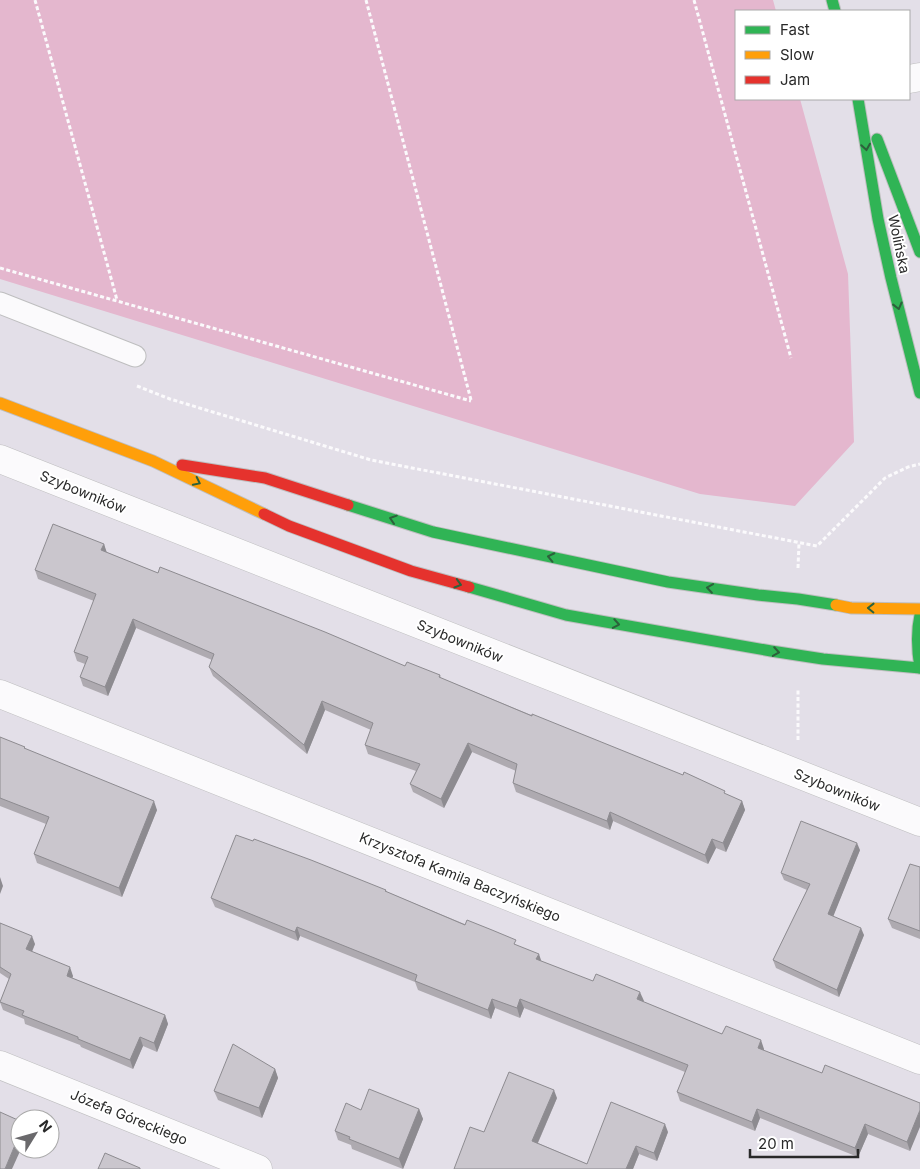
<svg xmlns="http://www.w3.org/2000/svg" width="920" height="1169" font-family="Inter,sans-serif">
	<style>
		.garden { fill: #e4b7ce }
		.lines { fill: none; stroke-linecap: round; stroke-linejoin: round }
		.lane-casing { stroke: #bebebf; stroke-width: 23 }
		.street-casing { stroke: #bebebf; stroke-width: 29 }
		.fast-casing { stroke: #bebebf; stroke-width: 13 }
		.slow-casing { stroke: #bebebf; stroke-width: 13 }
		.jam-casing { stroke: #bebebf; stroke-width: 13 }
		.path { stroke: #fbfafc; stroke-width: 3; stroke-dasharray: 4 2.5; stroke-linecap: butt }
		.lane { stroke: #fbfafc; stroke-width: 21 }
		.street { stroke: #fbfafc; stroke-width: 28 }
		.fast { stroke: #30b455; stroke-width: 11 }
		.slow { stroke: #ff9f0a; stroke-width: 11 }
		.jam { stroke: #e5322d; stroke-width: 11 }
		.wall { fill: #aeaab0 }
		.shaded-wall { fill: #8d8b90 }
		.building { fill: #cac6cd; stroke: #8d8b90 }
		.oneway { stroke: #2c613b }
		.labels { text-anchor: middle; stroke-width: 4; stroke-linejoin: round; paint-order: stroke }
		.street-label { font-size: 14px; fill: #292929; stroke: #fff }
	</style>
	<rect width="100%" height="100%" fill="#e3dfe8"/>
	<polygon class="garden" points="0,0 773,0 776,11 736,11 736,99 800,99 848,274 854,442 795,506 700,494 0,279"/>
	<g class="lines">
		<defs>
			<polyline id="lane" points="0,303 135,356"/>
			<g id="street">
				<polyline points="909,79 920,77"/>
				<polyline points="0,459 920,822"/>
				<polyline points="0,694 920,1060"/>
				<polyline points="0,1065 258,1169"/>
			</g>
			<g id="fast">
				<polyline points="832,0 835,11"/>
				<polyline points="858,99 878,219 891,278 920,393"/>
				<polyline points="877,139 920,252"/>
				<polyline points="348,505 433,532 668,582 758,595 798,599 836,605"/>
				<polyline points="469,587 566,615 771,651 823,659 920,668"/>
				<path d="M920,615C916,633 917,650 920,668"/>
			</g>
			<g id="slow">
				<polyline points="0,403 153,461 264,514"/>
				<polyline points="836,605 851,608 920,609"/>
			</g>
			<g id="jam">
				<polyline points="182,465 265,478 348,505"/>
				<polyline points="264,514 289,526 411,571 469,587"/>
			</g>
		</defs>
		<use href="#lane" class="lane-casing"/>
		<use href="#street" class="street-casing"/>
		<use href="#fast" class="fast-casing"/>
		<use href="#slow" class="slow-casing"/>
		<use href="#jam" class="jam-casing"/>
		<g class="path">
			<polyline points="35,0 117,300"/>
			<polyline points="366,0 471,400"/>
			<polyline points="694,0 791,358"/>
			<polyline points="0,268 471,401"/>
			<polyline points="137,386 170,399 371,460 817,546 885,478 908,467 920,464"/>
			<polyline points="798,568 799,543"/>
			<polyline points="798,740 798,689"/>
		</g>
		<use href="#lane" class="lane"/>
		<use href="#street" class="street"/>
		<use href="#fast" class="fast"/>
		<use href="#slow" class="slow"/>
		<use href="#jam" class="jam"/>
	</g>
	<g class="wall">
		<polygon points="104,544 106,552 158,573 405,666 440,675 441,678 742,801 745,810 726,852 716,848 708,864 613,821 610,830 516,792 513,783 516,771 472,752 444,808 413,792 410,784 416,771 368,754 365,745 371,730 325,710 307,754 213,676 209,667 212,660 136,628 108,696 83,686 80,677 85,664 77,661 74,652 94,601 38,579 35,570"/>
		<polygon points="0,737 157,810 122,897 37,863 34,854 46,824 0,806"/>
		<polygon points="860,850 833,916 864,935 839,997 776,968 773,960 807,890 784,880 781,873"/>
		<polygon points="920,867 920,939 892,928 888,919"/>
		<polygon points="386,890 387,892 518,946 541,961 722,1034 764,1049 764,1051 822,1073 920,1103 910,1151 868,1134 858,1157 760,1118 755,1131 680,1101 677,1092 685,1072 524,1008 520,1018 495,1008 491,1019 418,990 415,982 300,936 298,941 215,907 211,898"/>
		<polygon points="0,923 35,944 32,952 73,976 72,978 165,1015 168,1024 157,1052 143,1046 133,1069 81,1047 80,1045 25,1024 24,1019 3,1010 0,1002 9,979 0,973"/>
		<polygon points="275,1069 278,1078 262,1118 218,1100 214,1091"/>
		<polygon points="557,1098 538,1143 587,1164 668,1132 657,1161 639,1154 633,1169 454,1169 484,1132"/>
		<polygon points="419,1109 423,1119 403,1169 352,1149 351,1145 338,1140 335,1131 361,1110"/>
	</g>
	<g class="shaded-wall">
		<polygon points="104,544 107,553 101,550"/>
		<polygon points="133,619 136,628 108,696 105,687"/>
		<polygon points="322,701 325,710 307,754 304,745"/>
		<polygon points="468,743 472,752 444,808 441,799"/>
		<polygon points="154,801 157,810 122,897 119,888"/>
		<polygon points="742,801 745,810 726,852 723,843"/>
		<polygon points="610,812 613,821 610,830 607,821"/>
		<polygon points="712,839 716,848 708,864 705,855"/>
		<polygon points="857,843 860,850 831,922 828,914"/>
		<polygon points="0,877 3,886 0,894"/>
		<polygon points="297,927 300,936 298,941 295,932"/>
		<polygon points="861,928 864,935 839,997 837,990"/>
		<polygon points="32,936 35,944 29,958 26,949"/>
		<polygon points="539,954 542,963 536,959"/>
		<polygon points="70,967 73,976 70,984 67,976"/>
		<polygon points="640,992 644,1001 641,1009 637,999"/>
		<polygon points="492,999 495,1008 491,1019 488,1010"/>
		<polygon points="520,999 524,1008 520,1018 517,1008"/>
		<polygon points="165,1015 168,1024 157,1052 154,1043"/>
		<polygon points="140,1037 143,1046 133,1069 130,1060"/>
		<polygon points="761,1040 764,1049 761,1058 758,1048"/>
		<polygon points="275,1069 278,1078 262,1118 259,1108"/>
		<polygon points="554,1090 557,1098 535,1149 532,1141"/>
		<polygon points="419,1109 423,1119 403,1169 399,1159"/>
		<polygon points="757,1109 760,1118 755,1131 752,1122"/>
		<polygon points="920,1110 920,1127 910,1151 907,1142"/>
		<polygon points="665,1124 668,1132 657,1161 654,1153"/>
		<polygon points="865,1124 868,1134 858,1157 855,1148"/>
		<polygon points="20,1133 21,1149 12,1169 5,1169"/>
		<polygon points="636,1146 639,1154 633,1169 626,1169"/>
	</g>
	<g class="building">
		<polygon points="53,524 104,544 101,550 158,573 160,567 325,632 405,666 407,662 440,675 439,677 532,716 532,714 683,775 684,772 725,791 724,793 742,801 723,843 712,839 705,855 610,812 607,821 513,783 517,764 468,743 441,799 410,784 420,764 365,745 373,723 322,701 304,745 209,667 214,654 133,619 105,687 80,677 88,657 74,652 96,594 35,570"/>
		<polygon points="0,737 25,747 24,748 154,801 119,888 34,854 49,817 0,798"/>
		<polygon points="801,821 857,843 828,914 861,928 837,990 773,960 810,884 781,873"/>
		<polygon points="236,835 253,841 254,839 311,860 386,890 385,891 465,925 467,920 492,930 516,940 514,944 539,954 536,959 593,981 596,974 640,992 637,999 722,1034 726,1026 761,1040 758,1048 822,1073 825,1065 920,1103 920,1110 907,1142 865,1124 855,1148 757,1109 752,1122 677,1092 688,1065 520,999 517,1008 492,999 488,1010 415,981 417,975 297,927 295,932 211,898"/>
		<polygon points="910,864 920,867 920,931 888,919"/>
		<polygon points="0,923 32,936 26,949 70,967 67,976 165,1015 154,1043 140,1037 130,1060 78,1039 78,1037 22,1015 24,1011 0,1002 11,974 0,967"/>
		<polygon points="233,1044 275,1069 259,1108 214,1091"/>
		<polygon points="509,1072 554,1090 532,1141 587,1164 611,1102 665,1124 654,1153 636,1146 626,1169 454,1169 470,1127 484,1132"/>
		<polygon points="369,1089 419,1109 399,1159 349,1139 350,1137 335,1131 346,1103 361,1110"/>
		<polygon points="0,1112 20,1121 20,1133 5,1169 0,1169"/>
		<polygon points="105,1153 140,1168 140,1169 98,1169"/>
	</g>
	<defs><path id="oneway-chevron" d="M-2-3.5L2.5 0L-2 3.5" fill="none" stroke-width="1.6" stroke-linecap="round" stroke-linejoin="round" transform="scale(1.25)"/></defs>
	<g class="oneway">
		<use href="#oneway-chevron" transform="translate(866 147) rotate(81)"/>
		<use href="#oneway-chevron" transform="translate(898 306) rotate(76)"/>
		<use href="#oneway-chevron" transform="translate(197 482) rotate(26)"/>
		<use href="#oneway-chevron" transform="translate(393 519) rotate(-162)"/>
		<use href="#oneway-chevron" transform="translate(551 557) rotate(-168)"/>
		<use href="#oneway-chevron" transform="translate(458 584) rotate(16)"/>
		<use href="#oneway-chevron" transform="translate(710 588) rotate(-172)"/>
		<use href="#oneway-chevron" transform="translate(871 608) rotate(-179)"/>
		<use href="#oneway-chevron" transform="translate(616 624) rotate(10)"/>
		<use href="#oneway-chevron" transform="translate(776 652) rotate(9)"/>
	</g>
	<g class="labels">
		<g class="street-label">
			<text transform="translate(899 244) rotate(78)" y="5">Wolińska</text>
			<text transform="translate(83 492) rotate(22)" y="5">Szybowników</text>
			<text transform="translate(460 641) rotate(22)" y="5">Szybowników</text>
			<text transform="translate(837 790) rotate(22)" y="5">Szybowników</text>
			<text transform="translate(460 877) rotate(22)" y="5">Krzysztofa Kamila Baczyńskiego</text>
			<text transform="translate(129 1117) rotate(22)" y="5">Józefa Góreckiego</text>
		</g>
	</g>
	<rect x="735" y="10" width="175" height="90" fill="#ffffff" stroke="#a9a9a9"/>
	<rect x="745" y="26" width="25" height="8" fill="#30b455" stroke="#a9a9a9"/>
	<text x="780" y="35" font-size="15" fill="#292929">Fast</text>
	<rect x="745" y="51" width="25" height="8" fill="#ff9f0a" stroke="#a9a9a9"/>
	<text x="780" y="60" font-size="15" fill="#292929">Slow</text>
	<rect x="745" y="76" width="25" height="8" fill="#e5322d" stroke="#a9a9a9"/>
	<text x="780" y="85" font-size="15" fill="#292929">Jam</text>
	<g transform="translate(35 1134) rotate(53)"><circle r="24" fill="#ffffff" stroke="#a9a9a9"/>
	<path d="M0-4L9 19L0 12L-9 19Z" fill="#6a696c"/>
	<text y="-8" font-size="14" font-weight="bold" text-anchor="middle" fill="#292929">N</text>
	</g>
	<path d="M750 1149v8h108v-8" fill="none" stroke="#292929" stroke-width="2.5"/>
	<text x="758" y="1149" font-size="15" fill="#292929" stroke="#ffffff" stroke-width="4" paint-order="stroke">20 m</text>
</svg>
